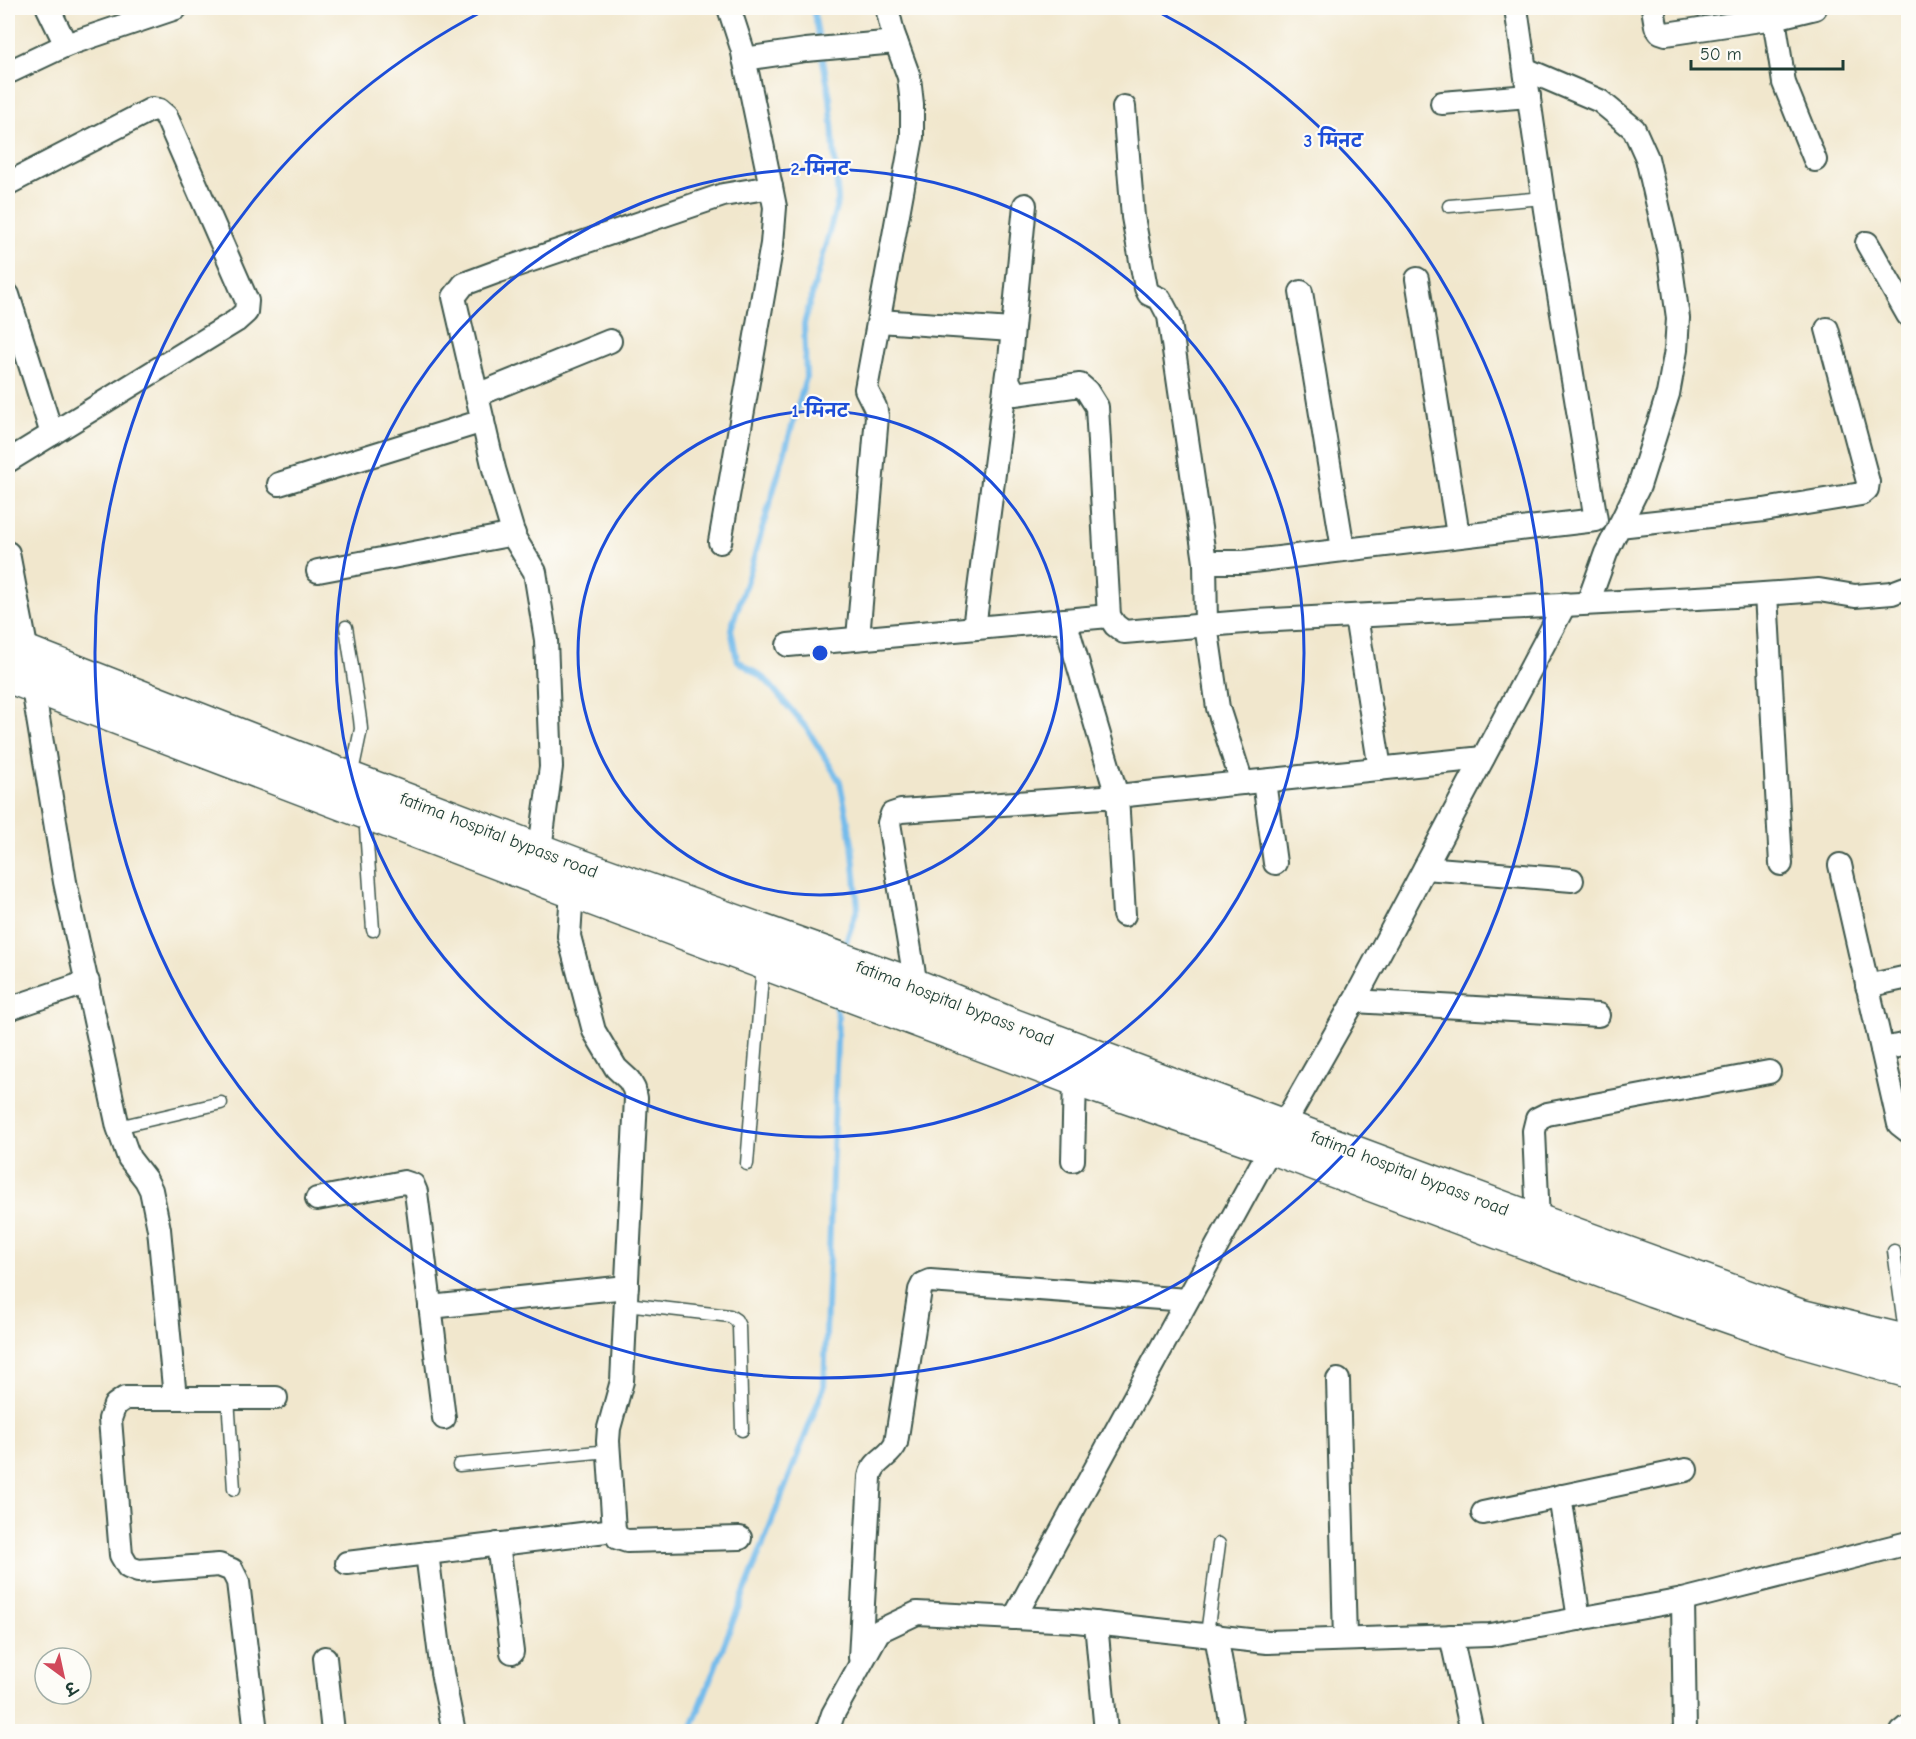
<svg xmlns="http://www.w3.org/2000/svg" width="1916" height="1739" font-family="'Comic Neue','Playpen Sans Deva',sans-serif">
	<style>
		.lines { fill: none; stroke-linecap: round; stroke-linejoin: round }
		.stream { stroke: #73bbeb; stroke-width: 6 }
		.lane-casing { stroke: #3e564b; stroke-width: 15 }
		.street-casing { stroke: #3e564b; stroke-width: 26 }
		.highway-casing { stroke: #3e564b; stroke-width: 36 }
		.lane { stroke: #fff; stroke-width: 12 }
		.street { stroke: #fff; stroke-width: 22 }
		.highway { stroke: #fff; stroke-width: 33 }
		.ring { fill: none; stroke: #1d4ed8; stroke-width: 3 }
		.labels { text-anchor: middle; stroke-width: 4.5; stroke-linejoin: round; paint-order: stroke }
		.street-label { font-size: 18px; fill: #1f3d34; stroke: #fdfcf7 }
		.centre { fill: #1d4ed8; stroke: #fdfcf7; stroke-width: 3 }
		.ring-label { font-size: 18px; text-anchor: middle; font-weight: bold; fill: #1d4ed8; stroke: #fdfcf7; stroke-width: 4.5; stroke-linejoin: round; paint-order: stroke }
	</style>
	<rect width="100%" height="100%" fill="#fdfcf7"/>
	<filter id="ink" filterUnits="userSpaceOnUse"><feTurbulence type="fractalNoise" baseFrequency=".0167" numOctaves="2"/><feDisplacementMap in="SourceGraphic" scale="12" xChannelSelector="R" yChannelSelector="G"/><feConvolveMatrix kernelMatrix="1 2 1 2 8 2 1 2 1" color-interpolation-filters="sRGB"/></filter>
	<filter id="wash" filterUnits="userSpaceOnUse"><feTurbulence type="fractalNoise" baseFrequency=".008" numOctaves="4" result="noise"/><feDisplacementMap in="SourceGraphic" scale="24" xChannelSelector="R" yChannelSelector="G"/><feGaussianBlur stdDeviation="1.35" result="paint"/><feColorMatrix in="noise" values="0 0 0 0 0 0 0 0 0 0 0 0 0 0 0 0 0 1.4 0 .05"/><feComposite in="paint" operator="in"/></filter>
	<g filter="url(#wash)">
		<rect width="100%" height="100%" fill="#f1e7cd"/>
		<g class="lines">
			<g class="stream">
				<polyline points="813,8 830,98 838,200 804,324 806,378 751,568 731,629 737,660 766,680 808,730 840,782 852,843 858,907 846,942"/>
				<polyline points="690,1732 824,1387 838,1017 834,1002"/>
			</g>
		</g>
	</g>
	<g filter="url(#ink)">
		<g class="lines">
			<defs>
				<g id="lane">
					<polyline points="1449,206 1544,198"/>
					<polyline points="346,627 360,719 361,729 351,777"/>
					<polyline points="365,814 373,930"/>
					<polyline points="118,1127 221,1103"/>
					<polyline points="747,1164 763,964"/>
					<polyline points="1894,1251 1906,1339"/>
					<polyline points="626,1304 730,1316 736,1320 739,1326 742,1430"/>
					<polyline points="228,1398 234,1489"/>
					<polyline points="459,1465 609,1451"/>
					<polyline points="1207,1634 1219,1544"/>
				</g>
				<g id="street">
					<polyline points="48,8 66,45"/>
					<polyline points="1653,8 1656,26 1660,32 1666,34 1774,18 1815,8"/>
					<polyline points="1774,18 1784,83 1815,160"/>
					<polyline points="744,59 806,50 896,42"/>
					<polyline points="1525,69 1600,101 1634,129 1647,158 1669,253 1678,318 1676,350 1668,394 1639,486 1606,553 1588,603"/>
					<polyline points="8,70 11,71 66,45 176,8"/>
					<polyline points="1442,103 1529,96"/>
					<polyline points="1124,107 1133,217 1146,288 1149,294 1160,299 1169,316 1205,562 1244,562 1596,520 1545,210 1516,8"/>
					<polyline points="1025,205 1008,380 1015,394 1080,385 1087,391 1097,407 1109,616 1115,625 1124,632 1256,621 1735,596 1819,590 1855,596 1892,593 1908,587"/>
					<polyline points="1867,243 1908,315"/>
					<polyline points="1417,279 1458,535"/>
					<polyline points="1301,292 1343,549"/>
					<polyline points="8,295 52,434"/>
					<polyline points="879,321 1012,330"/>
					<polyline points="477,395 610,341"/>
					<polyline points="8,461 236,321 246,312 247,301 166,116 159,110 152,109 9,183"/>
					<polyline points="279,484 483,421"/>
					<polyline points="1619,526 1764,510 1861,494 1867,489 1868,482 1827,329"/>
					<polyline points="720,542 772,244 775,207 771,187 742,48 729,8"/>
					<polyline points="8,553 27,652 65,882 118,1127 129,1158 146,1180 151,1190 159,1229 175,1398"/>
					<polyline points="1205,562 1206,625 1218,708 1242,783"/>
					<polyline points="318,571 514,534"/>
					<polyline points="1766,594 1781,864"/>
					<polyline points="1356,616 1380,769"/>
					<polyline points="1065,620 1117,796 1483,758"/>
					<polyline points="974,628 1007,373"/>
					<polyline points="858,638 877,416 875,407 866,389 912,137 912,104 909,77 893,33 887,8"/>
					<polyline points="788,645 1109,616"/>
					<polyline points="1264,781 1275,863"/>
					<polyline points="535,862 540,849 551,767 546,640 535,572 515,539 494,469 454,297 464,284 499,271 723,195 771,187"/>
					<polyline points="1840,865 1899,1124 1908,1131"/>
					<polyline points="1425,868 1572,880"/>
					<polyline points="572,891 569,936 594,1031 616,1068 629,1080 634,1089 636,1098 622,1381 609,1428 608,1441 614,1530 618,1538 627,1541 740,1538"/>
					<polyline points="916,986 889,823 892,814 901,811 1117,796 1124,915"/>
					<polyline points="1867,986 1908,977"/>
					<polyline points="1354,1001 1598,1015"/>
					<polyline points="8,1009 88,982"/>
					<polyline points="1882,1049 1908,1044"/>
					<polyline points="1073,1160 1075,1079"/>
					<polyline points="317,1199 404,1182 413,1185 416,1192 444,1418"/>
					<polyline points="1538,1221 1534,1131 1537,1119 1547,1114 1769,1072"/>
					<polyline points="430,1307 627,1287"/>
					<polyline points="1338,1380 1345,1639"/>
					<polyline points="1560,1496 1579,1619"/>
					<polyline points="1483,1513 1686,1470"/>
					<polyline points="498,1544 512,1652"/>
					<polyline points="427,1553 442,1672 454,1732"/>
					<polyline points="347,1563 614,1530"/>
					<polyline points="1683,1600 1685,1732"/>
					<polyline points="1014,1618 1271,1147 1354,1001 1565,604"/>
					<polyline points="1096,1623 1106,1732"/>
					<polyline points="1216,1635 1233,1732"/>
					<polyline points="1451,1636 1472,1732"/>
					<polyline points="325,1658 333,1732"/>
					<path d="M860,1658L870,1477C873,1460 890,1458 896,1443L920,1290L923,1284L930,1281L1187,1300"/>
					<polyline points="256,1732 238,1582 232,1570 219,1565 138,1571 128,1567 121,1555 110,1419 115,1405 125,1398 276,1398"/>
					<polyline points="827,1732 833,1714 879,1631 917,1613 1076,1621 1267,1642 1490,1635 1683,1600 1908,1543"/>
					<polyline points="1902,1732 1908,1727"/>
				</g>
				<g id="highway">
					<polyline points="8,645 351,779 575,864 916,986 1012,1025 1538,1221 1800,1316 1908,1342"/>
					<polyline points="8,676 572,891 1075,1079 1271,1147 1653,1290 1791,1338 1908,1371"/>
				</g>
			</defs>
			<use href="#lane" class="lane-casing"/>
			<use href="#street" class="street-casing"/>
			<use href="#highway" class="highway-casing"/>
			<use href="#lane" class="lane"/>
			<use href="#street" class="street"/>
			<use href="#highway" class="highway"/>
		</g>
	</g>
	<g class="ring">
		<circle cx="820" cy="653" r="242"/>
		<circle cx="820" cy="653" r="484"/>
		<path d="M1155 10A725 725 0 1 1 485 10"/>
	</g>
	<g class="labels">
		<g class="street-label">
			<text transform="translate(499 835) rotate(21)" y="6">fatima hospital bypass road</text>
			<text transform="translate(955 1003) rotate(21)" y="6">fatima hospital bypass road</text>
			<text transform="translate(1410 1173) rotate(21)" y="6">fatima hospital bypass road</text>
		</g>
	</g>
	<circle cx="820" cy="653" r="9" class="centre"/>
	<g class="ring-label">
		<text x="1333" y="147">3 मिनट</text>
		<text x="820" y="175">2 मिनट</text>
		<text x="820" y="417">1 मिनट</text>
	</g>
	<rect width="1916" height="1739" fill="none" stroke="#fdfcf7" stroke-width="30"/>
	<g transform="translate(63 1676) rotate(147)"><circle r="28" fill="#fdfcf7" stroke="#a4b0a9" stroke-width="1.5"/>
	<path d="M0-4.5L10 22L0 15L-10 22Z" fill="#d1495b"/>
	<text y="-9" font-size="16" font-weight="bold" text-anchor="middle" fill="#1f3d34">उ</text>
	</g>
	<path d="M1691 60v9h152v-9" fill="none" stroke="#1f3d34" stroke-width="3"/>
	<text x="1700" y="60" font-size="18" fill="#1f3d34" stroke="#fdfcf7" stroke-width="4.5" paint-order="stroke">50 m</text>
</svg>
